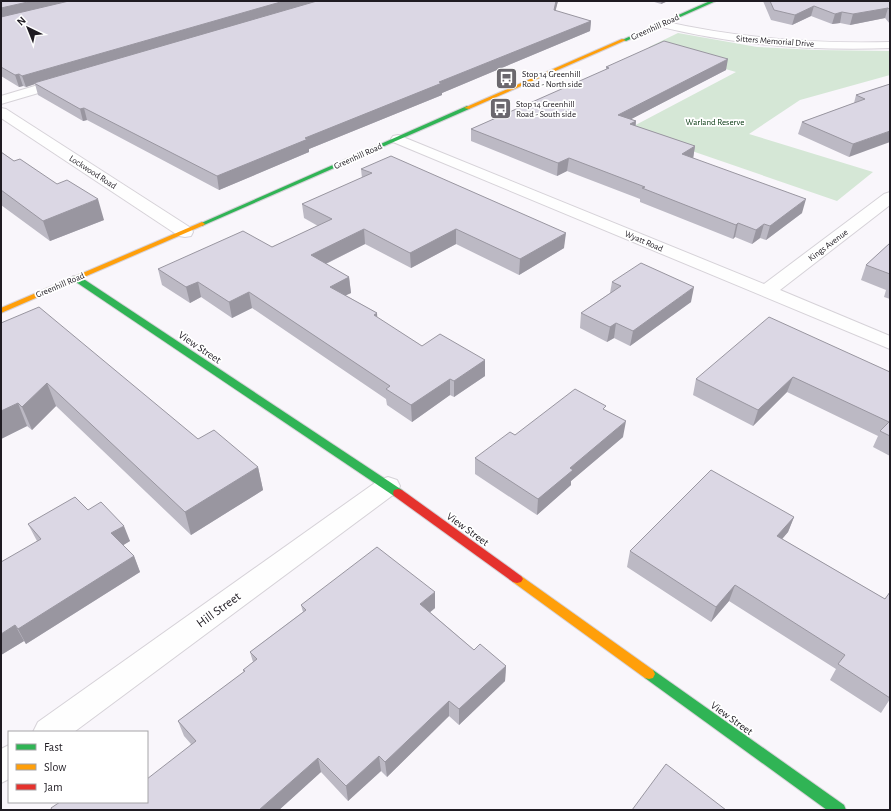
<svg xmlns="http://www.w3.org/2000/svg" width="891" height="811" font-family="'Alegreya Sans',sans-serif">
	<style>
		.green { fill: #d5e7d6 }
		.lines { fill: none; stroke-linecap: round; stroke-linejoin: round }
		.street-casing { stroke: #d6d2d8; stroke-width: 2 }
		.fast-casing { stroke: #d6d2d8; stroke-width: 2 }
		.slow-casing { stroke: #d6d2d8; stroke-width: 2 }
		.jam-casing { stroke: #d6d2d8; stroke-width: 2 }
		.street { fill: #fefefe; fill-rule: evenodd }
		.fast { fill: #30b455; fill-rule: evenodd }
		.slow { fill: #ff9f0a; fill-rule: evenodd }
		.jam { fill: #e5322d; fill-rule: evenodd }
		.wall { fill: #bcb9c4 }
		.shaded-wall { fill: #9996a0 }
		.building { fill: #dbd7e4; stroke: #9996a0 }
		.labels { text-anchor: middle; stroke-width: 3.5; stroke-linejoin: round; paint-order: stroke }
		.far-street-label { font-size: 9px; fill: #1f1b22; stroke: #fff }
		.far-poi-label { font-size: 9px; fill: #1f1b22; stroke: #fff; text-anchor: start }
		.far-park-label { font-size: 9px; fill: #04360e; stroke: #fff }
		.street-label { font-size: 11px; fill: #1f1b22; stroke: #fff }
		.near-street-label { font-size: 13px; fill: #1f1b22; stroke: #fff }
	</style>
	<rect width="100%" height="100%" fill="#f9f6fb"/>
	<polygon class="green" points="678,33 757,47 817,50 890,51 890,75 800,100 749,134 873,172 837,201 628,129 736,72 649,47"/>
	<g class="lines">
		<defs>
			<g id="street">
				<path d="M662,21C736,38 814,44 890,42V48C813,51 733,45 658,26L657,24Z"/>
				<polygon points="65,77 69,78 71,81 69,84 1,104 1,96"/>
				<polygon points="1,108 6,109 191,228 193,232 191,236 185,237 179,236 1,118"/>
				<polygon points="398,135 764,284 884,194 890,192 890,205 780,290 890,336 890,349 393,142 391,139 393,136"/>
				<polygon points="388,477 397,480 400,486 397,492 74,732 33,732 38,722 379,480"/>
				<polygon points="9,745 9,779 1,783 1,749"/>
			</g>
			<g id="fast">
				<polygon points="710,1 716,1 626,41 622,40"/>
				<polygon points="467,106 470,108 469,109 204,225 202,226 199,224"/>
				<polygon points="73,276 79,276 402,490 403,493 402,496 394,496 73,280"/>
				<polygon points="649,669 653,670 844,805 846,810 827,810 645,678 643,674 645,670"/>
			</g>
			<g id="slow">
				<polygon points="622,39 626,40 469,109 464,108"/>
				<polygon points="202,222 205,224 204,225 1,313 1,308"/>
				<polygon points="517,575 521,576 653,670 655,674 653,678 649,679 645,678 513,582 511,579 513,576"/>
			</g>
			<polygon id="jam" points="398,489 402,490 521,576 523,579 521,582 517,583 513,582 394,496 393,493 394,490"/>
		</defs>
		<use href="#street" class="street-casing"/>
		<use href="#fast" class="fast-casing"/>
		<use href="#slow" class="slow-casing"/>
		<use href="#jam" class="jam-casing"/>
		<use href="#street" class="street"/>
		<use href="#fast" class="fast"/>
		<use href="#slow" class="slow"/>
		<use href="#jam" class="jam"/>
	</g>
	<g class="wall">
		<polygon points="1,1 558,1 555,11 591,21 590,31 442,93 442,95 309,149 309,152 219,190 87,120 83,121 38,95 35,84 26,87 23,86 19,87 1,76"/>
		<polygon points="651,1 668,1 661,4"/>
		<polygon points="763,1 890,1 890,24 885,18 850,25 840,23 832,24 811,16 792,25 771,20"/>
		<polygon points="606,67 726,70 631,119 636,121 636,126 695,146 693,158 802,213 766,240 760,238 752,244 735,237 733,239 640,202 640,199 567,171 557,176 471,141 471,129 606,70"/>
		<polygon points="890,84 849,157 798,134 802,122 854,103 856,95"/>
		<polygon points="1,152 14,161 104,220 50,241 1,205"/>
		<polygon points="361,169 564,248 519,275 456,244 411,268 365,244 326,264 349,277 351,293 345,295 377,313 377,318 422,346 485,360 485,376 454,397 450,395 412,422 387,405 386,399 252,308 232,318 201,297 190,303 162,285 158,269 272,247 318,226 304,218 302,204 362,178"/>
		<polygon points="890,243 890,299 884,297 886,290 861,280 866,265"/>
		<polygon points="612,282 691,302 630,346 614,338 607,342 580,328 581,313 610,293"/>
		<polygon points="1,323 198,439 258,467 263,490 191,535 56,406 32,430 27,426 1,439"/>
		<polygon points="890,372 890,456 873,447 878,436 787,392 753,426 693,395 696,379"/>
		<polygon points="605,410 623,437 571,481 571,485 537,515 475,474 475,458 515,435"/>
		<polygon points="88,510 130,541 123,545 134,556 140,572 26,644 24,641 1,655 37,541 28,524"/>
		<polygon points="794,517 788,532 782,539 885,599 890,592 890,699 881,713 830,680 836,669 729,601 711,622 627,567 630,551"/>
		<polygon points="301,605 435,608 430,612 474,650 506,666 505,681 459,725 449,716 387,777 381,771 348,801 321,772 279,810 52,810 147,802 191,744 184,736 178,721 244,672 243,670 253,662 250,652 303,612"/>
	</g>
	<g class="shaded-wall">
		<polygon points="32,1 76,1 1,19 1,8"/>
		<polygon points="284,1 320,1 34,83 35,84 26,87 22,76"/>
		<polygon points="556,1 558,1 553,21 554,10"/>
		<polygon points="662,1 668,1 661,4"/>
		<polygon points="814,6 811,16 792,25 795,15"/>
		<polygon points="888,8 885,18 850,25 853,14"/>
		<polygon points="842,12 840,23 832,24 835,14"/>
		<polygon points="591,21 590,31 442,93 442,95 309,149 309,152 219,190 217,176 305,138 439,82"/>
		<polygon points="728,59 726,70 616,127 618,115"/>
		<polygon points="19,74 23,86 19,87 15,75"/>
		<polygon points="84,108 87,120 83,121 80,109"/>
		<polygon points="636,121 634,133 630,124"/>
		<polygon points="890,131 890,142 849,157 853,144"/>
		<polygon points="695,146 693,159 682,154"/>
		<polygon points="569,158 567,171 557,176 558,163"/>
		<polygon points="98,199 104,220 50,241 43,221"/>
		<polygon points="806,199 802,213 766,240 770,226"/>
		<polygon points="738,223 735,237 733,239 736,225"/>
		<polygon points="764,224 760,238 752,244 756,230"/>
		<polygon points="364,229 365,244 313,270 311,255"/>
		<polygon points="456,229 456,244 411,268 410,253"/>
		<polygon points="566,233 564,248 519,275 520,259"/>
		<polygon points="349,277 351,293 332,302 330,287"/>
		<polygon points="198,282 201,297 190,303 186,287"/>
		<polygon points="694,287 691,302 630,346 633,331"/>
		<polygon points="249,292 252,308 232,318 229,302"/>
		<polygon points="377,313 378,329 374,315"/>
		<polygon points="616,323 614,338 607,342 610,327"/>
		<polygon points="485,360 485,376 454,397 454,381"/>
		<polygon points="793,377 787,392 753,426 758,410"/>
		<polygon points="450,379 450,395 412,422 411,405"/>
		<polygon points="47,383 56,406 32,430 22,407"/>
		<polygon points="18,403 27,426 1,439 1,411"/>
		<polygon points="626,421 623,437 571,481 571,485 537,515 538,499 570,468"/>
		<polygon points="258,467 263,490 191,535 185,512"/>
		<polygon points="794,517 788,532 771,552 777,536"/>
		<polygon points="124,526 130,541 117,549 111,533"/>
		<polygon points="134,556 140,572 26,644 18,629"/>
		<polygon points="735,585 729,601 711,622 716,607"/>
		<polygon points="435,592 435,608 421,620 420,604"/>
		<polygon points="15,625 24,641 1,655 1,634"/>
		<polygon points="506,666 505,681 459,725 459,709"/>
		<polygon points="449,701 449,716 387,777 385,762"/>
		<polygon points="379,756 381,771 348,801 346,786"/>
		<polygon points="318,758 321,772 279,810 259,810"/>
	</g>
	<g class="building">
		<polygon points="1,1 32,1 1,8"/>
		<polygon points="69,1 284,1 22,76 19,74 15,75 1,67 1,17"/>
		<polygon points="317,1 556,1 554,10 591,21 439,82 442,83 305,138 308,139 217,176 84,108 80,109 34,83"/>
		<polygon points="770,1 890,1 890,10 888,8 853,14 842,12 835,14 814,6 795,15 774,10"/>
		<polygon points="664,41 728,59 618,115 636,121 630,124 695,146 682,154 806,199 770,226 764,224 756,230 738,223 736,225 642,188 645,187 569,158 558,163 471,129 609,68 606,67"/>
		<polygon points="890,84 890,131 853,144 802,122 865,99 856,95"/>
		<polygon points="1,152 14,161 20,159 57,184 67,180 98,199 43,221 1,190"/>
		<polygon points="391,156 566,233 520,259 456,229 410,253 364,229 311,255 349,277 330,287 377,313 374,315 422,346 440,334 485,360 454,381 450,379 411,405 386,389 390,386 249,292 229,302 198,282 186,287 158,269 243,231 272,247 332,219 302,204 372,173 361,169"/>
		<polygon points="890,243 890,274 866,265"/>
		<polygon points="641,263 694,287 633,331 616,323 610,327 581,313 621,286 612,282"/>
		<polygon points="39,307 198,439 214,430 258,467 185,512 47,383 22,407 18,403 1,411 1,323"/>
		<polygon points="769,317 890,372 890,436 880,431 889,422 793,377 758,410 696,379"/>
		<polygon points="575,389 606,406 603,409 626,421 570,468 573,470 538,499 475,458 510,432 515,435"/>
		<polygon points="711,470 794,517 777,536 885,599 890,592 890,698 838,664 845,655 735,585 716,607 630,551"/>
		<polygon points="75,497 88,510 101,502 124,526 111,533 134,556 18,629 15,625 1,634 1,562 41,539 28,524"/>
		<polygon points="377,547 435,592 420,604 474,650 480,644 506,666 459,709 449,701 385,762 379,756 346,786 318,758 259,810 52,810 51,808 60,802 147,802 147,779 196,741 178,721 245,671 243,670 257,659 250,652 306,610 301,605"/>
		<polygon points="666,764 726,810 632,810"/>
	</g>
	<defs>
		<symbol id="bus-square" viewBox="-11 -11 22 22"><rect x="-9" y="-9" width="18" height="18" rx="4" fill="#6b686e" stroke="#fff"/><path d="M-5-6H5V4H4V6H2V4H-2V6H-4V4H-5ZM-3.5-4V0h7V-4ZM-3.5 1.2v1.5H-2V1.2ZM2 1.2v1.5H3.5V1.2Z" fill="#fff"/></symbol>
	</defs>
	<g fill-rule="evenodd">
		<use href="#bus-square" x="494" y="66" width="25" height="25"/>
		<use href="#bus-square" x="488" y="96" width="25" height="25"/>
	</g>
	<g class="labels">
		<g class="far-street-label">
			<text transform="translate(655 27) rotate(-24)" y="3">Greenhill Road</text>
			<text transform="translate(775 41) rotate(4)" y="3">Sitters Memorial Drive</text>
			<text transform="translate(358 156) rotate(-24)" y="3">Greenhill Road</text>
			<text transform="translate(93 172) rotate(33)" y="3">Lockwood Road</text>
			<text transform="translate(644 241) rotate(23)" y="3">Wyatt Road</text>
			<text transform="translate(828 245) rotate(-37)" y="3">Kings Avenue</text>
			<text transform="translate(60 285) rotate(-23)" y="3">Greenhill Road</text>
		</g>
		<g class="far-poi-label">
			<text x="522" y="77">Stop 14 Greenhill<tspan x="522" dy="10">Road - North side</tspan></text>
			<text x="516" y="107">Stop 14 Greenhill<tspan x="516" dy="10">Road - South side</tspan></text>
		</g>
		<g class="far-park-label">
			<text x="715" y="125">Warland Reserve</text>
		</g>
		<g class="street-label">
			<text transform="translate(200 347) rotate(34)" y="4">View Street</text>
			<text transform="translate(468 529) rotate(36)" y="4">View Street</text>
			<text transform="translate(732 718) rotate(36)" y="4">View Street</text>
		</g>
		<g class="near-street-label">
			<text transform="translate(218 609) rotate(-36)" y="5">Hill Street</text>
		</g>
	</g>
	<rect width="891" height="811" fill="none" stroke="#1f1b22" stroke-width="4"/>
	<rect x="8" y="731" width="140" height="72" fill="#ffffff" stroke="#a5a4a7"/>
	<rect x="16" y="744" width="20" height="6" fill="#30b455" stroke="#a5a4a7"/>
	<text x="44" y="751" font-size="12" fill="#1f1b22">Fast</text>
	<rect x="16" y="764" width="20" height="6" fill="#ff9f0a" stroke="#a5a4a7"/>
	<text x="44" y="771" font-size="12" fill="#1f1b22">Slow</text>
	<rect x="16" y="784" width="20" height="6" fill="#e5322d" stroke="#a5a4a7"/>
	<text x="44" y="791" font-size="12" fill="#1f1b22">Jam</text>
	<g transform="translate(28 28) rotate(317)" stroke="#ffffff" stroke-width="3" paint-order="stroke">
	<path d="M0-3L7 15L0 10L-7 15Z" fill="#1f1b22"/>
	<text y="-6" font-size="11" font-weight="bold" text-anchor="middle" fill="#1f1b22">N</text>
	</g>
</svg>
